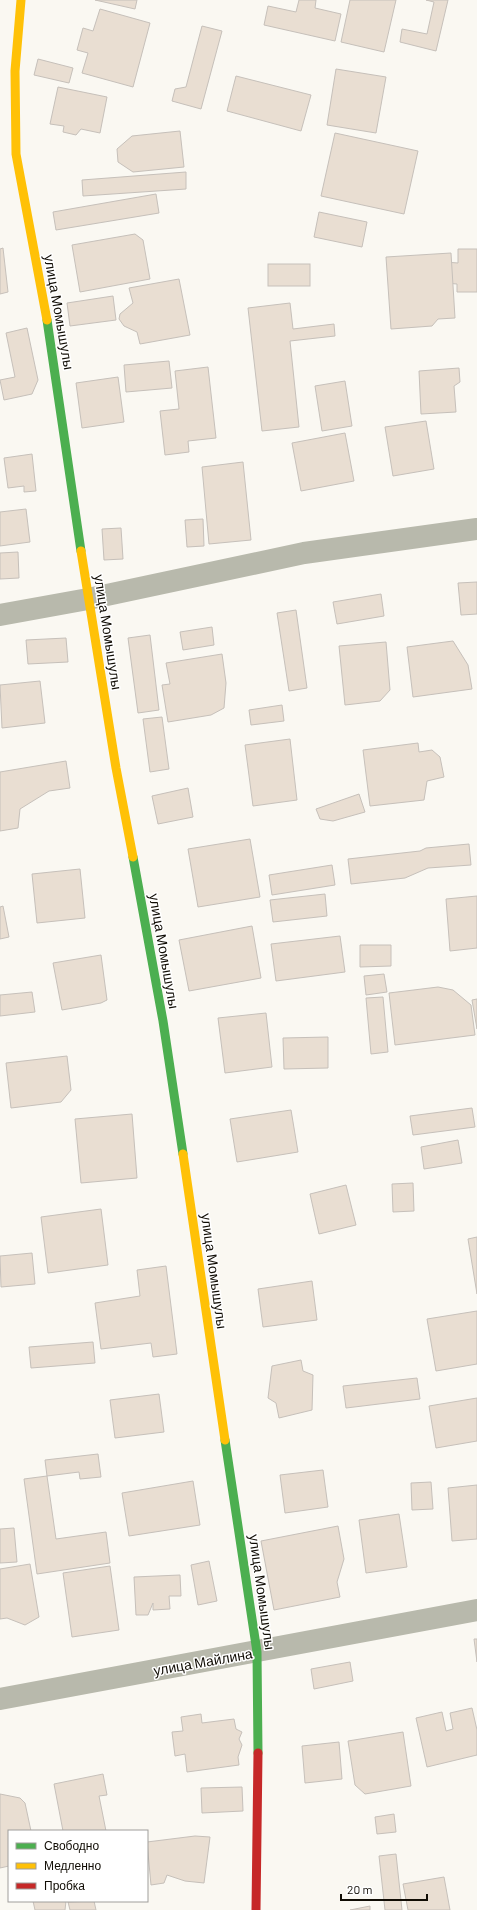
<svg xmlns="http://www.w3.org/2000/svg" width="477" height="1910" font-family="Barlow,sans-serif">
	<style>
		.building { fill: #e9ded2; stroke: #c6c0ba }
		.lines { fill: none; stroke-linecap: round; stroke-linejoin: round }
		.street { stroke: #b8b9ac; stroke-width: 22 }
		.fast { stroke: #4caf50; stroke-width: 9 }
		.slow { stroke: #ffc107; stroke-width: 9 }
		.jam { stroke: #c62828; stroke-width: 9 }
		.labels { text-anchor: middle; stroke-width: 3; stroke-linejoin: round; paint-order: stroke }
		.street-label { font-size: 14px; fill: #100c04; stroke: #fff }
	</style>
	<rect width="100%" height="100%" fill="#faf8f2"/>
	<g class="building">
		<polygon points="95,0 137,0 135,9"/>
		<polygon points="299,0 316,0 315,8 341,14 335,41 264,25 268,6 296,12"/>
		<polygon points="350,0 396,0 384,52 341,42"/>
		<polygon points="426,0 448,0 436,51 400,42 402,29 427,34 434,2"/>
		<polygon points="100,9 150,23 133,87 82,73 88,53 77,50 83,28 93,31"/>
		<polygon points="202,26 222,31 201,109 172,101 175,89 186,87"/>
		<polygon points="38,59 73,68 69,83 34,75"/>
		<polygon points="336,69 386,77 376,133 327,125"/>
		<polygon points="236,76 311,95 301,131 227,111"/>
		<polygon points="58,87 107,97 100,133 81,129 76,135 63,132 64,126 50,124"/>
		<polygon points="180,131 184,167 133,172 118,162 117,149 132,136"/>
		<polygon points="335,133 418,151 404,214 321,196"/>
		<polygon points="186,172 186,189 83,196 82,180"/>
		<polygon points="156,194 159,213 56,230 53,212"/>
		<polygon points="319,212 367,222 362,247 314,237"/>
		<polygon points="135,234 143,240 150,279 80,292 72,245"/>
		<polygon points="3,248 8,292 0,294 0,249"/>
		<polygon points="458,249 477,249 477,292 457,292 457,284 445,283 445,262 458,263"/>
		<polygon points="451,253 455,318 438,319 432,326 391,329 386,257"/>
		<rect x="268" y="264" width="42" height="22"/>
		<polygon points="179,279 190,335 140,344 137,332 124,326 119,319 120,314 133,303 129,288"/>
		<polygon points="113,296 116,320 70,326 67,303"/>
		<polygon points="290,303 293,329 334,324 335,336 290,341 299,427 262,431 248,308"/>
		<polygon points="27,328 38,380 32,394 4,400 0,380 15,377 6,333"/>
		<polygon points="169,361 172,388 126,392 124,365"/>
		<polygon points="208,367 216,438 188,441 189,452 165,455 160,411 179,409 175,371"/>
		<polygon points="459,368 460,382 454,386 456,412 421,414 419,371"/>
		<polygon points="118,377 124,422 82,428 76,383"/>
		<polygon points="345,381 352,426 322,431 315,386"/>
		<polygon points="426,421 434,469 393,476 385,427"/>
		<polygon points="345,433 354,481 301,491 292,443"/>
		<polygon points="32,454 36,491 24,492 24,486 8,488 4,458"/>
		<polygon points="243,462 251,540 209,544 202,467"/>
		<polygon points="26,509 30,542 0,546 0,512"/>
		<polygon points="203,519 204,546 187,547 185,520"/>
		<polygon points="121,528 123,559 104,560 102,529"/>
		<polygon points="18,552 19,578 0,579 0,553"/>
		<polygon points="477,582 477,614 461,615 458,583"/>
		<polygon points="381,594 384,616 337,624 333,602"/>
		<polygon points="296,610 307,688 289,691 277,613"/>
		<polygon points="212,627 214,645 183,650 180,632"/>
		<polygon points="150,635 159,710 138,713 128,638"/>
		<polygon points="66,638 68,662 28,664 26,640"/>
		<polygon points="453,641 468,665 472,689 413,697 407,647"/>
		<polygon points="386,642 390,690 380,701 345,705 339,646"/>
		<polygon points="222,654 226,683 224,708 211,715 168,722 162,685 170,684 166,663"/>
		<polygon points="40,681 45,723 2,728 0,685"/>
		<polygon points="282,705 284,721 251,725 249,710"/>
		<polygon points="162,717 169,769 150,772 143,719"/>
		<polygon points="290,739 297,800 253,806 245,745"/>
		<polygon points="418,743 419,752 432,750 440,757 444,777 427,781 424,800 370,806 363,750"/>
		<polygon points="66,761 70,788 49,791 20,809 18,828 0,831 0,772"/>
		<polygon points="188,788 193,817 158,824 152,796"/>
		<polygon points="359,794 365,812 333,821 320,819 316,809"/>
		<polygon points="250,839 260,897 198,907 188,849"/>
		<polygon points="469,844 471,865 428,868 405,878 351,884 348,859 420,851 426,848"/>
		<polygon points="332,865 335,885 272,895 269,875"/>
		<polygon points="80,869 85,918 37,923 32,874"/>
		<polygon points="325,894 327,916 273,922 270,900"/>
		<polygon points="477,896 477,948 450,951 446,899"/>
		<polygon points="3,906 9,937 0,939 0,907"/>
		<polygon points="252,926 261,978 189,991 179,940"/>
		<polygon points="340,936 345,972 276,981 271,944"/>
		<polygon points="360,945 391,945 391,966 360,967"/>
		<polygon points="101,955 107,1000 101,1003 62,1010 53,963"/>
		<polygon points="384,974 387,992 366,995 364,976"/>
		<polygon points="438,987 453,990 471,1005 475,1035 395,1045 389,993"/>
		<polygon points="32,992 35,1012 0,1016 0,995"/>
		<polygon points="383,997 388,1052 371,1054 366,998"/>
		<polygon points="477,999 477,1029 472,1000"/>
		<polygon points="266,1013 272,1067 225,1073 218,1018"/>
		<polygon points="328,1037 328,1068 284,1069 283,1038"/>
		<polygon points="67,1056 71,1090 61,1102 11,1108 6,1063"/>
		<polygon points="472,1108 475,1127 413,1135 410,1116"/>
		<polygon points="291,1110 298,1152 237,1162 230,1119"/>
		<polygon points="132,1114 137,1178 81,1183 75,1119"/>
		<polygon points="458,1140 462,1163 424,1169 421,1147"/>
		<polygon points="413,1183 414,1211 393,1212 392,1184"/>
		<polygon points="346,1185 356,1225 319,1234 310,1194"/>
		<polygon points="101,1209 108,1265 48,1273 41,1217"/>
		<polygon points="477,1237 477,1294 468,1239"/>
		<polygon points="32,1253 35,1284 1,1287 0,1256"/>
		<polygon points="166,1266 177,1354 153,1357 151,1343 101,1349 95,1303 140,1296 137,1270"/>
		<polygon points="312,1281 317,1320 263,1327 258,1289"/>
		<polygon points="477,1311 477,1364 436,1371 427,1319"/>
		<polygon points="93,1342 95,1363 31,1368 29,1347"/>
		<polygon points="301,1360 303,1371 313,1375 312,1410 279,1418 276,1403 268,1398 272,1366"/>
		<polygon points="417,1378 420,1399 346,1408 343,1386"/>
		<polygon points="159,1394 164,1432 115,1438 110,1400"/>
		<polygon points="477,1398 477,1441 436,1448 429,1406"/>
		<polygon points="98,1454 101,1477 80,1479 79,1472 47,1476 45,1460"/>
		<polygon points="323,1470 328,1507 285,1513 280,1475"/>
		<polygon points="47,1476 56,1539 106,1532 110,1563 37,1574 24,1479"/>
		<polygon points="193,1481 200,1525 129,1536 122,1493"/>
		<polygon points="431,1482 433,1509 412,1510 411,1483"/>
		<polygon points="477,1485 477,1539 452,1541 448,1488"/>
		<polygon points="399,1514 407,1567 366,1573 359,1520"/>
		<polygon points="338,1526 344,1559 337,1582 340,1597 274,1610 261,1541"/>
		<polygon points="14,1528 17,1562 0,1563 0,1529"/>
		<polygon points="209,1561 217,1601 198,1605 191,1565"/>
		<polygon points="30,1564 39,1617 25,1625 7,1618 0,1619 0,1569"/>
		<polygon points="110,1566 119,1630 72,1637 63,1573"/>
		<polygon points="180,1575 181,1596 169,1596 170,1609 153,1610 153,1603 148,1615 136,1615 134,1577"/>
		<polygon points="474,1639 477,1639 477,1662"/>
		<polygon points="350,1662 353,1681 314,1689 311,1669"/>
		<polygon points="472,1708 477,1730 477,1755 427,1767 416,1718 442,1712 446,1731 453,1729 450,1713"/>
		<polygon points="201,1714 202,1723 234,1719 236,1729 242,1732 239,1739 242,1745 238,1757 239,1765 187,1772 185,1754 175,1756 172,1732 183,1731 181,1717"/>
		<polygon points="403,1732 411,1786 365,1794 355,1785 348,1741"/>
		<polygon points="339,1742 342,1779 305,1783 302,1746"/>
		<polygon points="103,1774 107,1795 99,1796 106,1831 63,1831 54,1784"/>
		<polygon points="242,1787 243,1811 202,1813 201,1788"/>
		<polygon points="0,1794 20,1798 25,1803 31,1831 9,1831 9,1866 0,1868"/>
		<polygon points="394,1814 396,1832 377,1834 375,1817"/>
		<polygon points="195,1836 210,1837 204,1883 185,1881 167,1875 164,1883 151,1885 147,1842"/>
		<polygon points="396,1854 402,1910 385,1910 379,1856"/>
		<polygon points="444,1877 450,1910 408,1910 403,1884"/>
		<polygon points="33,1901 66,1901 65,1910 35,1910"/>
		<polygon points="94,1901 96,1910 70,1910 68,1902"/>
		<polygon points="370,1906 370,1910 350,1910"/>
	</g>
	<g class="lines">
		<g class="street">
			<polyline points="0,615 88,599 304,553 477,529"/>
			<polyline points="0,1699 477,1610"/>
		</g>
		<g class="fast">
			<polyline points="47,320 81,551"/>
			<polyline points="133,857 163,1021 183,1154"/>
			<polyline points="225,1440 257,1652 258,1753"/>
		</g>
		<g class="slow">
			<polyline points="21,0 15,71 16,154 47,320"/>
			<polyline points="81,551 116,768 133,857"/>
			<polyline points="183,1154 225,1440"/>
		</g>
		<polyline class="jam" points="256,1910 258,1753"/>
	</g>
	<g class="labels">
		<g class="street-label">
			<text transform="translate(59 312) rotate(80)" y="5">улица Момышулы</text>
			<text transform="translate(108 632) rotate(81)" y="5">улица Момышулы</text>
			<text transform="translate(164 951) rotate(80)" y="5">улица Момышулы</text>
			<text transform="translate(214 1271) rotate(82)" y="5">улица Момышулы</text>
			<text transform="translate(262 1592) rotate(82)" y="5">улица Момышулы</text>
			<text transform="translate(203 1662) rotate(-10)" y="5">улица Майлина</text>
		</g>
	</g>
	<rect x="8" y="1830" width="140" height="72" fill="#ffffff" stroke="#9f9e9b"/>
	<rect x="16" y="1843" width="20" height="6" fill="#4caf50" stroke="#9f9e9b"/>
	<text x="44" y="1850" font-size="12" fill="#100c04">Свободно</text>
	<rect x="16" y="1863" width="20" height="6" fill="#ffc107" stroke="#9f9e9b"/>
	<text x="44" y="1870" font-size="12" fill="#100c04">Медленно</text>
	<rect x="16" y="1883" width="20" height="6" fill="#c62828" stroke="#9f9e9b"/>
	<text x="44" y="1890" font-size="12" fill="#100c04">Пробка</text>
	<path d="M341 1894v6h86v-6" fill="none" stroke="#100c04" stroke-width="2"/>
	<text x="347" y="1894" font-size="12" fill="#100c04" stroke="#ffffff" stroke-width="3" paint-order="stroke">20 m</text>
</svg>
